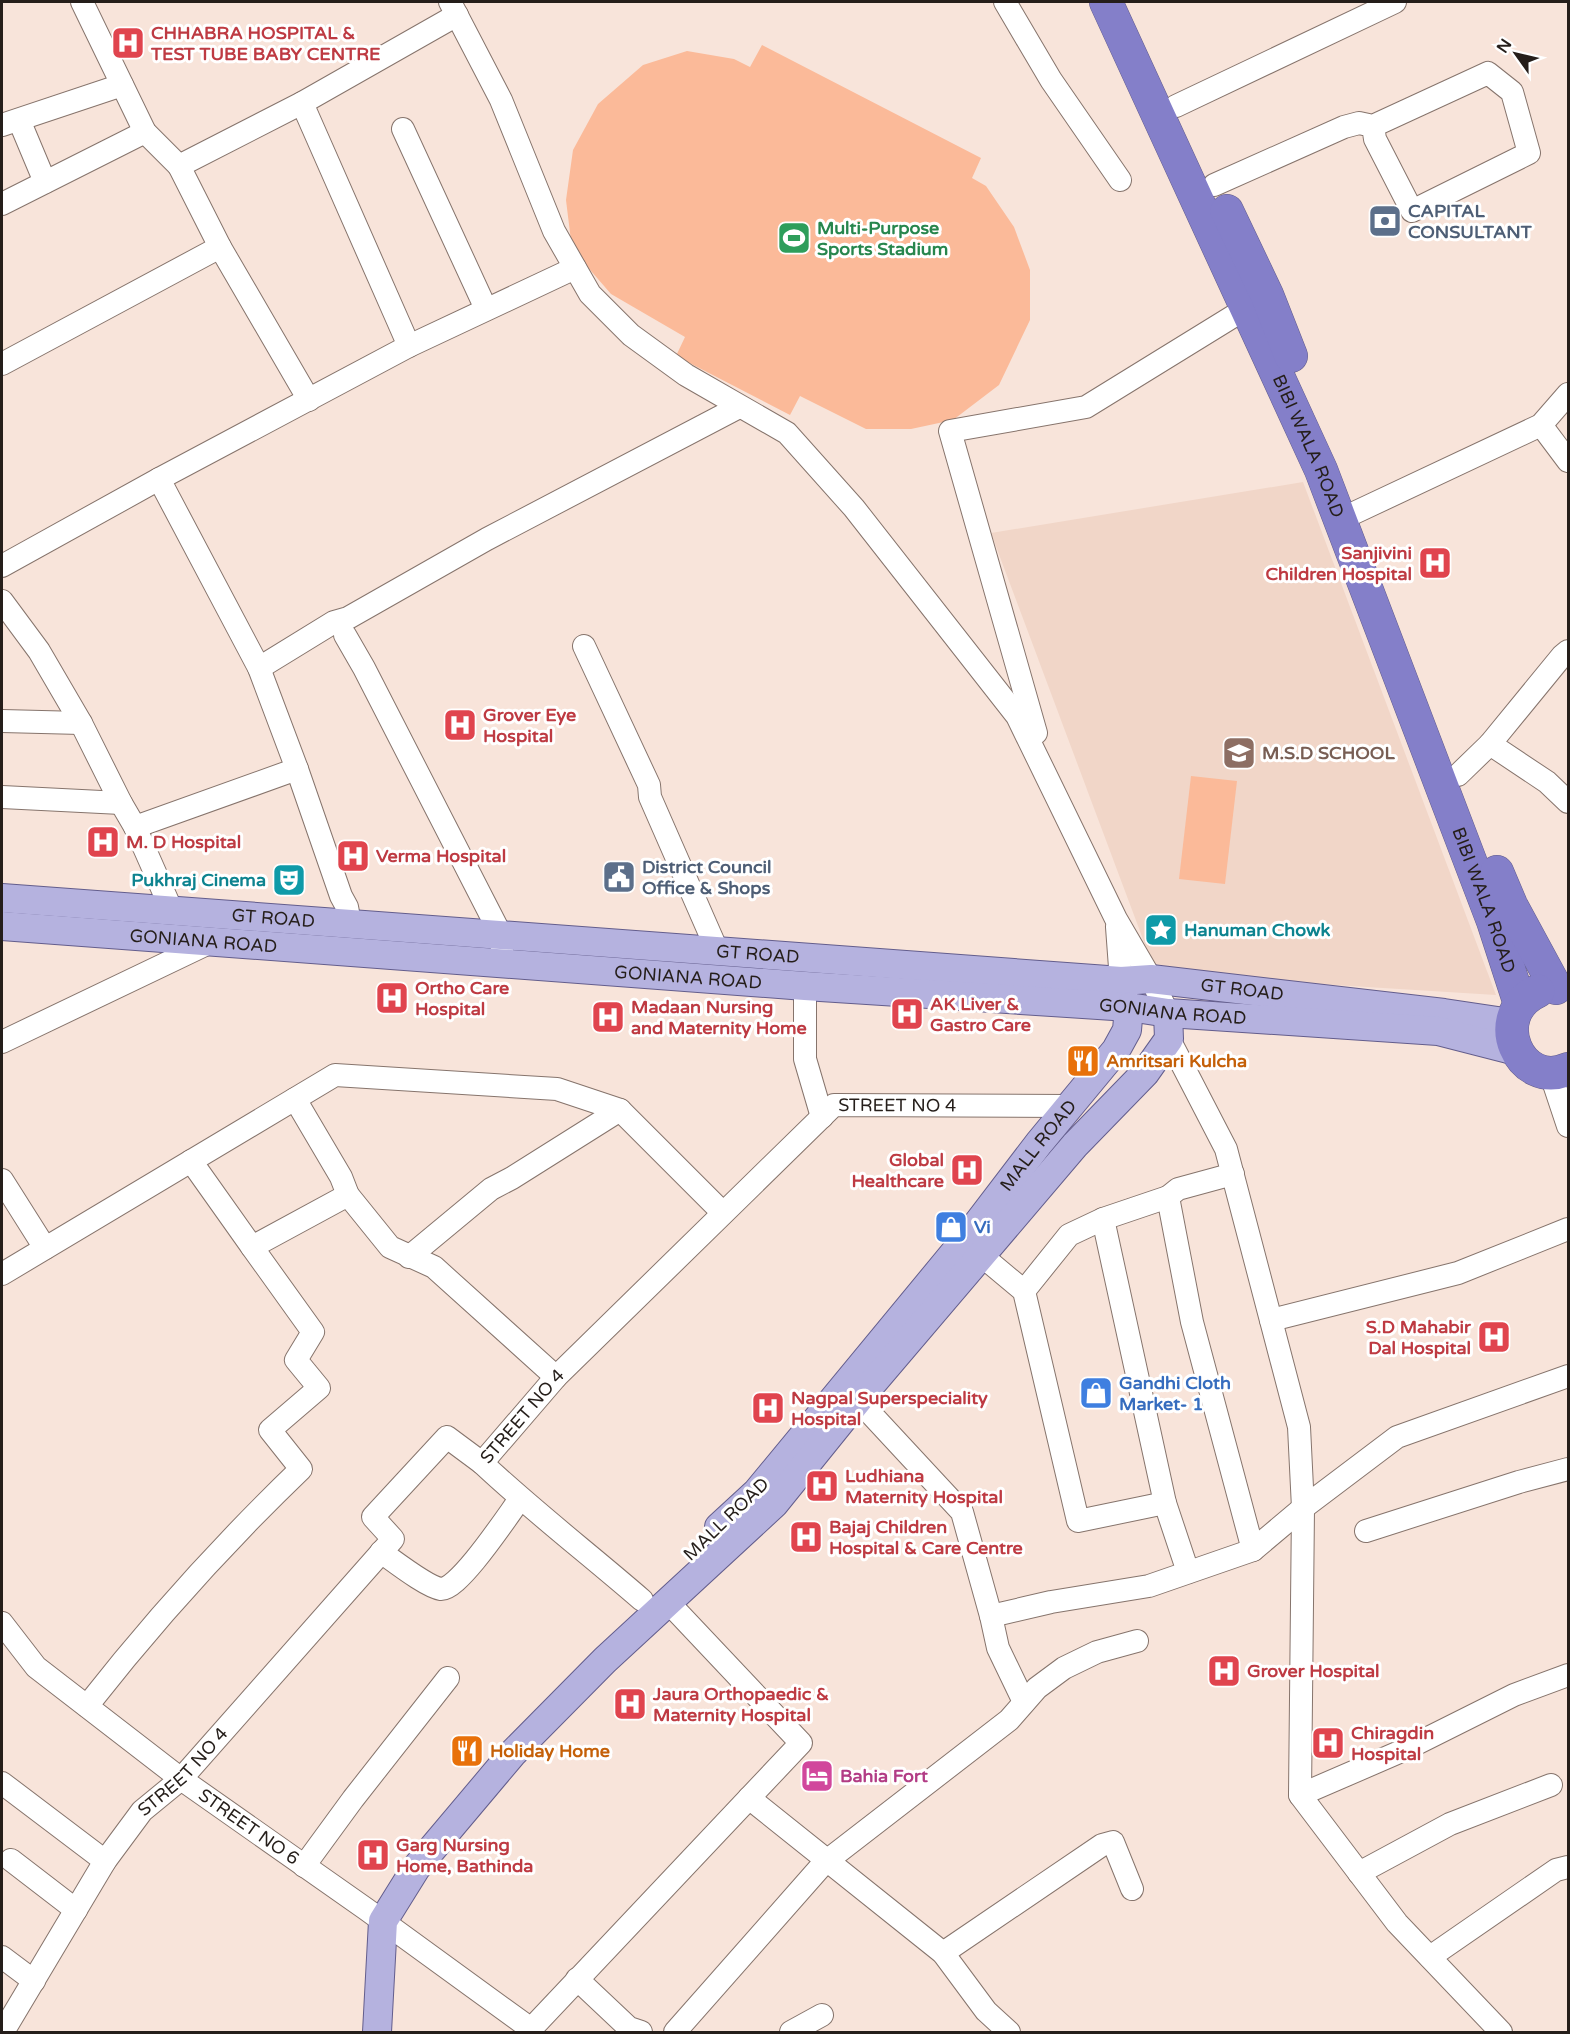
<svg xmlns="http://www.w3.org/2000/svg" width="1570" height="2034" font-family="'Varela Round',sans-serif">
	<style>
		.built { fill: #f1d6c8 }
		.green { fill: #fbba99 }
		.lines { fill: none; stroke-linecap: round; stroke-linejoin: round }
		.minor-casing { stroke: #86746c; stroke-width: 24 }
		.major-casing { stroke: #635d8c; stroke-width: 30 }
		.highway-casing { stroke: #635d8c; stroke-width: 34 }
		.minor { stroke: #fff; stroke-width: 22 }
		.major { stroke: #b5b2df; stroke-width: 28 }
		.highway { stroke: #847fc9; stroke-width: 33 }
		.labels { text-anchor: middle; stroke-width: 6; stroke-linejoin: round; paint-order: stroke }
		.health-label { font-size: 18px; font-weight: bold; fill: #be3a42; stroke: #fff; text-anchor: start }
		.service-label { font-size: 18px; font-weight: bold; fill: #4e5e75; stroke: #fff; text-anchor: start }
		.leisure-label { font-size: 18px; font-weight: bold; fill: #27864d; stroke: #fff; text-anchor: start }
		.street-label { font-size: 18px; fill: #251e1a; stroke: #fff }
		.education-label { font-size: 18px; font-weight: bold; fill: #785e54; stroke: #fff; text-anchor: start }
		.culture-label { font-size: 18px; font-weight: bold; fill: #0d838f; stroke: #fff; text-anchor: end }
		.food-label { font-size: 18px; font-weight: bold; fill: #c56008; stroke: #fff; text-anchor: start }
		.shop-label { font-size: 18px; font-weight: bold; fill: #366cbe; stroke: #fff; text-anchor: start }
		.hotel-label { font-size: 18px; font-weight: bold; fill: #b23c85; stroke: #fff; text-anchor: start }
	</style>
	<rect width="100%" height="100%" fill="#f8e4da"/>
	<polygon class="built" points="1303,482 1496,995 1156,974 991,533"/>
	<g class="green">
		<polygon points="762,45 981,158 972,178 986,186 1014,227 1030,270 1030,320 999,385 953,420 911,429 866,429 800,396 790,415 676,356 685,337 611,294 572,249 566,200 573,150 598,104 643,65 687,51 734,59 750,67"/>
		<polygon points="1191,776 1237,781 1225,884 1179,879"/>
	</g>
	<g class="lines">
		<defs>
			<g id="minor">
				<polyline points="82,2 145,132 179,166 302,103 457,15"/>
				<polyline points="450,2 501,100 554,231 590,294 631,335 686,375 787,433 854,508 1017,716 1116,919 1151,979 1168,1013"/>
				<polyline points="1005,2 1051,80 1120,180"/>
				<polyline points="302,103 409,346"/>
				<polyline points="1176,106 1395,2"/>
				<polyline points="19,120 45,182"/>
				<polyline points="2,125 122,85"/>
				<polyline points="403,129 486,309"/>
				<polyline points="179,166 220,247 309,400"/>
				<polyline points="1214,185 1344,127 1359,123 1373,126 1375,139 1412,211 1529,153 1512,92 1488,73 1373,126"/>
				<polyline points="2,204 145,132"/>
				<polyline points="2,364 220,247"/>
				<polyline points="1541,425 1568,461"/>
				<polyline points="159,479 259,668 297,769 341,896 347,907 350,923"/>
				<polyline points="1354,513 1541,425 1568,394"/>
				<polyline points="2,566 159,479 409,346 575,268"/>
				<polyline points="2,601 39,651 81,723 121,803 135,827 172,911"/>
				<polyline points="345,635 364,668 501,935 502,950"/>
				<polyline points="584,646 649,785 650,797 717,950"/>
				<polyline points="1568,651 1562,656 1490,744 1547,782 1568,802"/>
				<polyline points="259,668 334,622 348,618 487,539 739,407"/>
				<polyline points="2,721 81,723"/>
				<polyline points="1036,733 950,431 1086,407 1258,301"/>
				<polyline points="1458,775 1490,744"/>
				<polyline points="2,797 121,803"/>
				<polyline points="135,827 297,769"/>
				<polyline points="1117,927 1121,981 1126,995"/>
				<polyline points="805,986 805,1059 822,1117"/>
				<polyline points="1169,1039 1226,1149 1299,1427 1303,1508 1300,1795 1397,1923 1501,2032"/>
				<polyline points="2,1042 211,942"/>
				<polyline points="1550,1072 1568,1126"/>
				<polyline points="295,1099 341,1177 348,1195 390,1247 434,1267 556,1377"/>
				<polyline points="191,1161 252,1247 348,1195"/>
				<polyline points="2,1180 45,1248"/>
				<polyline points="1168,1197 1192,1322 1253,1550"/>
				<polyline points="1103,1219 1165,1503 1188,1572"/>
				<polyline points="982,1256 1024,1291 1078,1521 1165,1503"/>
				<polyline points="409,1257 491,1189 512,1178 620,1110"/>
				<polyline points="2,1274 335,1075 557,1089 620,1110 723,1213"/>
				<polyline points="1024,1291 1069,1235 1103,1219 1168,1197 1178,1189 1233,1174"/>
				<polyline points="1271,1320 1458,1273 1568,1229"/>
				<polyline points="858,1400 962,1512 991,1616 1051,1602 1149,1586 1253,1550 1303,1508 1397,1437 1568,1376"/>
				<path d="M482,1463C533,1511 589,1554 642,1600"/>
				<polyline points="1366,1531 1519,1482 1568,1469"/>
				<path d="M381,1552C394,1561 427,1587 441,1589C459,1590 508,1515 520,1499"/>
				<polyline points="991,1616 998,1648 1024,1702"/>
				<path id="s1" d="M2,1623L36,1667L181,1779L366,1909L531,2029L801,1743L667,1601"/>
				<path d="M87,1706C152,1623 224,1543 301,1469L270,1430L319,1388L296,1360L313,1332L252,1247"/>
				<polyline points="2,1783 105,1861"/>
				<polyline points="1300,1795 1404,1750 1514,1695 1568,1675"/>
				<polyline points="749,1798 943,1953 986,2011 1009,2032"/>
				<polyline points="11,1860 76,1910"/>
				<polyline points="304,1866 353,1799 448,1678"/>
				<polyline points="1359,1873 1450,1824 1551,1785"/>
				<polyline points="943,1953 1102,1845 1113,1842 1132,1889"/>
				<polyline points="2,1957 34,1981"/>
				<polyline points="1430,1957 1556,1870 1568,1867"/>
				<polyline points="577,1979 629,2028 641,2032"/>
				<path id="s2" d="M3,2032L105,1861L142,1811L181,1779L393,1539L373,1517L447,1437L482,1463L556,1377L834,1105L1069,1106"/>
				<polyline points="675,2032 824,1863 1009,1720 1037,1688 1064,1668 1097,1652 1137,1641"/>
				<polyline points="791,2032 822,2015"/>
			</g>
			<g id="major">
				<path id="s3" d="M2,898L1121,981L1151,979L1444,1013L1511,1023"/>
				<path id="s4" d="M2,926L805,986L1129,1007L1168,1013L1438,1031L1516,1051"/>
				<path id="s5" d="M719,1527L757,1492L965,1240L1039,1143L1116,1050L1127,1030L1129,1007"/>
				<polyline points="377,2032 383,1921 416,1868 512,1754 605,1660 774,1504 858,1400 1075,1145 1145,1073 1169,1039 1168,1013"/>
			</g>
			<g id="highway">
				<path id="s6" d="M1106,2L1321,470L1493,921L1520,1004"/>
				<polyline points="1227,211 1267,295 1291,356"/>
				<polyline points="1497,872 1511,905 1556,988"/>
				<path d="M1538,991C1486,1015 1520,1091 1568,1069"/>
			</g>
		</defs>
		<use href="#minor" class="minor-casing"/>
		<use href="#major" class="major-casing"/>
		<use href="#highway" class="highway-casing"/>
		<use href="#minor" class="minor"/>
		<use href="#major" class="major"/>
		<use href="#highway" class="highway"/>
	</g>
	<defs>
		<symbol id="hospital-square" viewBox="-11 -11 22 22"><rect x="-9" y="-9" width="18" height="18" rx="4" fill="#e0444e" stroke="#fff"/><path d="M-5-5h3v3.5h4V-5h3V5h-3V1.5h-4V5h-3Z" fill="#fff"/></symbol>
		<symbol id="bank-square" viewBox="-11 -11 22 22"><rect x="-9" y="-9" width="18" height="18" rx="4" fill="#5c6f8a" stroke="#fff"/><path d="M-6-4H6V4H-6ZM0-2.3a2.3 2.3 0 1 0 0 4.6a2.3 2.3 0 1 0 0-4.6Z" fill="#fff"/></symbol>
		<symbol id="stadium-square" viewBox="-11 -11 22 22"><rect x="-9" y="-9" width="18" height="18" rx="4" fill="#2e9e5b" stroke="#fff"/><path d="M0-5a6.5 5 0 1 0 0 10a6.5 5 0 1 0 0-10ZM-3.5-1.8h7v3.6h-7Z" fill="#fff"/></symbol>
		<symbol id="school-square" viewBox="-11 -11 22 22"><rect x="-9" y="-9" width="18" height="18" rx="4" fill="#8d6e63" stroke="#fff"/><path d="M0-5L7-2L0 1L-7-2ZM-4 1L0 2.5L4 1V4Q0 6-4 4Z" fill="#fff"/></symbol>
		<symbol id="civic-square" viewBox="-11 -11 22 22"><rect x="-9" y="-9" width="18" height="18" rx="4" fill="#5c6f8a" stroke="#fff"/><path d="M-.6-6.5H3V-4.5H.6V-3L4-1V1h2V6H-6V1h2V-1L-.6-3ZM-1.2 2.5V6h2.4V2.5Z" fill="#fff"/></symbol>
		<symbol id="theatre-square" viewBox="-11 -11 22 22"><rect x="-9" y="-9" width="18" height="18" rx="4" fill="#0f9aa8" stroke="#fff"/><path d="M-5-5.5Q0-4 5-5.5V0Q5 5 0 6Q-5 5-5 0ZM-3.3-2.5H-1v1.5H-3.3ZM1-2.5H3.3v1.5H1ZM-2.8 1Q0 5.5 2.8 1Z" fill="#fff"/></symbol>
		<symbol id="sight-square" viewBox="-11 -11 22 22"><rect x="-9" y="-9" width="18" height="18" rx="4" fill="#0f9aa8" stroke="#fff"/><path d="M0-6L1.8-2.2L6-1.7L2.9 1.2L3.7 5.4L0 3.3L-3.7 5.4L-2.9 1.2L-6-1.7L-1.8-2.2Z" fill="#fff"/></symbol>
		<symbol id="restaurant-square" viewBox="-11 -11 22 22"><rect x="-9" y="-9" width="18" height="18" rx="4" fill="#e8710a" stroke="#fff"/><path d="M-5-6h1v4h1v-4h1v4h1v-4h1v5L-1.5 .5V6h-2V.5L-5-1ZM5-6V6H3V1.5H1.5Q1.5-4 5-6Z" fill="#fff"/></symbol>
		<symbol id="shop-square" viewBox="-11 -11 22 22"><rect x="-9" y="-9" width="18" height="18" rx="4" fill="#3f7fe0" stroke="#fff"/><path d="M-5-2.5h2.3a2.7 3.5 0 0 1 5.4 0H5L5.5 6h-11ZM-1.5-2.5h3a1.5 2.3 0 0 0-3 0Z" fill="#fff"/></symbol>
		<symbol id="hotel-square" viewBox="-11 -11 22 22"><rect x="-9" y="-9" width="18" height="18" rx="4" fill="#d1479c" stroke="#fff"/><path d="M-6-4.5h1.5V1H6V5H4.5V3h-9V5H-6ZM-4 0a1.8 1.8 0 1 1 3.6 0ZM.5 0V-2.5h3Q6-2.5 6 0Z" fill="#fff"/></symbol>
	</defs>
	<g fill-rule="evenodd">
		<use href="#hospital-square" x="109" y="24" width="38" height="38"/>
		<use href="#bank-square" x="1366" y="202" width="38" height="38"/>
		<use href="#stadium-square" x="775" y="219" width="38" height="38"/>
		<use href="#hospital-square" x="1416" y="544" width="38" height="38"/>
		<use href="#hospital-square" x="441" y="706" width="38" height="38"/>
		<use href="#school-square" x="1220" y="734" width="38" height="38"/>
		<use href="#hospital-square" x="84" y="823" width="38" height="38"/>
		<use href="#hospital-square" x="334" y="837" width="38" height="38"/>
		<use href="#civic-square" x="600" y="858" width="38" height="38"/>
		<use href="#theatre-square" x="270" y="861" width="38" height="38"/>
		<use href="#sight-square" x="1142" y="911" width="38" height="38"/>
		<use href="#hospital-square" x="373" y="979" width="38" height="38"/>
		<use href="#hospital-square" x="888" y="995" width="38" height="38"/>
		<use href="#hospital-square" x="589" y="998" width="38" height="38"/>
		<use href="#restaurant-square" x="1064" y="1042" width="38" height="38"/>
		<use href="#hospital-square" x="948" y="1151" width="38" height="38"/>
		<use href="#shop-square" x="932" y="1208" width="38" height="38"/>
		<use href="#hospital-square" x="1475" y="1318" width="38" height="38"/>
		<use href="#shop-square" x="1077" y="1374" width="38" height="38"/>
		<use href="#hospital-square" x="749" y="1389" width="38" height="38"/>
		<use href="#hospital-square" x="803" y="1467" width="38" height="38"/>
		<use href="#hospital-square" x="787" y="1518" width="38" height="38"/>
		<use href="#hospital-square" x="1205" y="1652" width="38" height="38"/>
		<use href="#hospital-square" x="611" y="1685" width="38" height="38"/>
		<use href="#hospital-square" x="1309" y="1724" width="38" height="38"/>
		<use href="#restaurant-square" x="448" y="1732" width="38" height="38"/>
		<use href="#hotel-square" x="798" y="1757" width="38" height="38"/>
		<use href="#hospital-square" x="354" y="1836" width="38" height="38"/>
	</g>
	<g class="labels">
		<g class="health-label">
			<text x="151" y="39">CHHABRA HOSPITAL &amp;<tspan x="151" dy="21">TEST TUBE BABY CENTRE</tspan></text>
			<text x="1412" y="559" text-anchor="end">Sanjivini<tspan x="1412" dy="21">Children Hospital</tspan></text>
			<text x="483" y="721">Grover Eye<tspan x="483" dy="21">Hospital</tspan></text>
			<text x="126" y="848">M. D Hospital</text>
			<text x="376" y="862">Verma Hospital</text>
			<text x="415" y="994">Ortho Care<tspan x="415" dy="21">Hospital</tspan></text>
			<text x="930" y="1010">AK Liver &amp;<tspan x="930" dy="21">Gastro Care</tspan></text>
			<text x="631" y="1013">Madaan Nursing<tspan x="631" dy="21">and Maternity Home</tspan></text>
			<text x="944" y="1166" text-anchor="end">Global<tspan x="944" dy="21">Healthcare</tspan></text>
			<text x="1471" y="1333" text-anchor="end">S.D Mahabir<tspan x="1471" dy="21">Dal Hospital</tspan></text>
			<text x="791" y="1404">Nagpal Superspeciality<tspan x="791" dy="21">Hospital</tspan></text>
			<text x="845" y="1482">Ludhiana<tspan x="845" dy="21">Maternity Hospital</tspan></text>
			<text x="829" y="1533">Bajaj Children<tspan x="829" dy="21">Hospital &amp; Care Centre</tspan></text>
			<text x="1247" y="1677">Grover Hospital</text>
			<text x="653" y="1700">Jaura Orthopaedic &amp;<tspan x="653" dy="21">Maternity Hospital</tspan></text>
			<text x="1351" y="1739">Chiragdin<tspan x="1351" dy="21">Hospital</tspan></text>
			<text x="396" y="1851">Garg Nursing<tspan x="396" dy="21">Home, Bathinda</tspan></text>
		</g>
		<g class="service-label">
			<text x="1408" y="217">CAPITAL<tspan x="1408" dy="21">CONSULTANT</tspan></text>
			<text x="642" y="873">District Council<tspan x="642" dy="21">Office &amp; Shops</tspan></text>
		</g>
		<g class="leisure-label">
			<text x="817" y="234">Multi-Purpose<tspan x="817" dy="21">Sports Stadium</tspan></text>
		</g>
		<g class="street-label">
			<text dy="6" stroke="none"><textPath href="#s6" startOffset="488">BIBI WALA ROAD</textPath></text>
			<text dy="6" stroke="none"><textPath href="#s6" startOffset="975">BIBI WALA ROAD</textPath></text>
			<text dy="6" stroke="none"><textPath href="#s3" startOffset="272">GT ROAD</textPath></text>
			<text dy="6" stroke="none"><textPath href="#s4" startOffset="202">GONIANA ROAD</textPath></text>
			<text dy="6" stroke="none"><textPath href="#s3" startOffset="758">GT ROAD</textPath></text>
			<text dy="6" stroke="none"><textPath href="#s4" startOffset="688">GONIANA ROAD</textPath></text>
			<text dy="6" stroke="none"><textPath href="#s3" startOffset="1244">GT ROAD</textPath></text>
			<text dy="6" stroke="none"><textPath href="#s4" startOffset="1174">GONIANA ROAD</textPath></text>
			<text dy="6" stroke="none"><textPath href="#s2" startOffset="1380">STREET NO 4</textPath></text>
			<text dy="6" stroke="none"><textPath href="#s5" startOffset="498">MALL ROAD</textPath></text>
			<text dy="6" stroke="none"><textPath href="#s2" startOffset="876">STREET NO 4</textPath></text>
			<text transform="translate(726 1519) rotate(-44)" y="6">MALL ROAD</text>
			<text dy="6" stroke="none"><textPath href="#s2" startOffset="318">STREET NO 4</textPath></text>
			<text dy="6" stroke="none"><textPath href="#s1" startOffset="322">STREET NO 6</textPath></text>
		</g>
		<g class="education-label">
			<text x="1262" y="759">M.S.D SCHOOL</text>
		</g>
		<g class="culture-label">
			<text x="266" y="886">Pukhraj Cinema</text>
			<text x="1184" y="936" text-anchor="start">Hanuman Chowk</text>
		</g>
		<g class="food-label">
			<text x="1106" y="1067">Amritsari Kulcha</text>
			<text x="490" y="1757">Holiday Home</text>
		</g>
		<g class="shop-label">
			<text x="974" y="1233">Vi</text>
			<text x="1119" y="1389">Gandhi Cloth<tspan x="1119" dy="21">Market- 1</tspan></text>
		</g>
		<g class="hotel-label">
			<text x="840" y="1782">Bahia Fort</text>
		</g>
	</g>
	<rect width="1570" height="2034" fill="none" stroke="#251e1a" stroke-width="6"/>
	<g transform="translate(1516 54) rotate(304)" stroke="#ffffff" stroke-width="4.5" paint-order="stroke">
	<path d="M0-4.5L10 22L0 15L-10 22Z" fill="#251e1a"/>
	<text y="-9" font-size="16" font-weight="bold" text-anchor="middle" fill="#251e1a">N</text>
	</g>
</svg>
